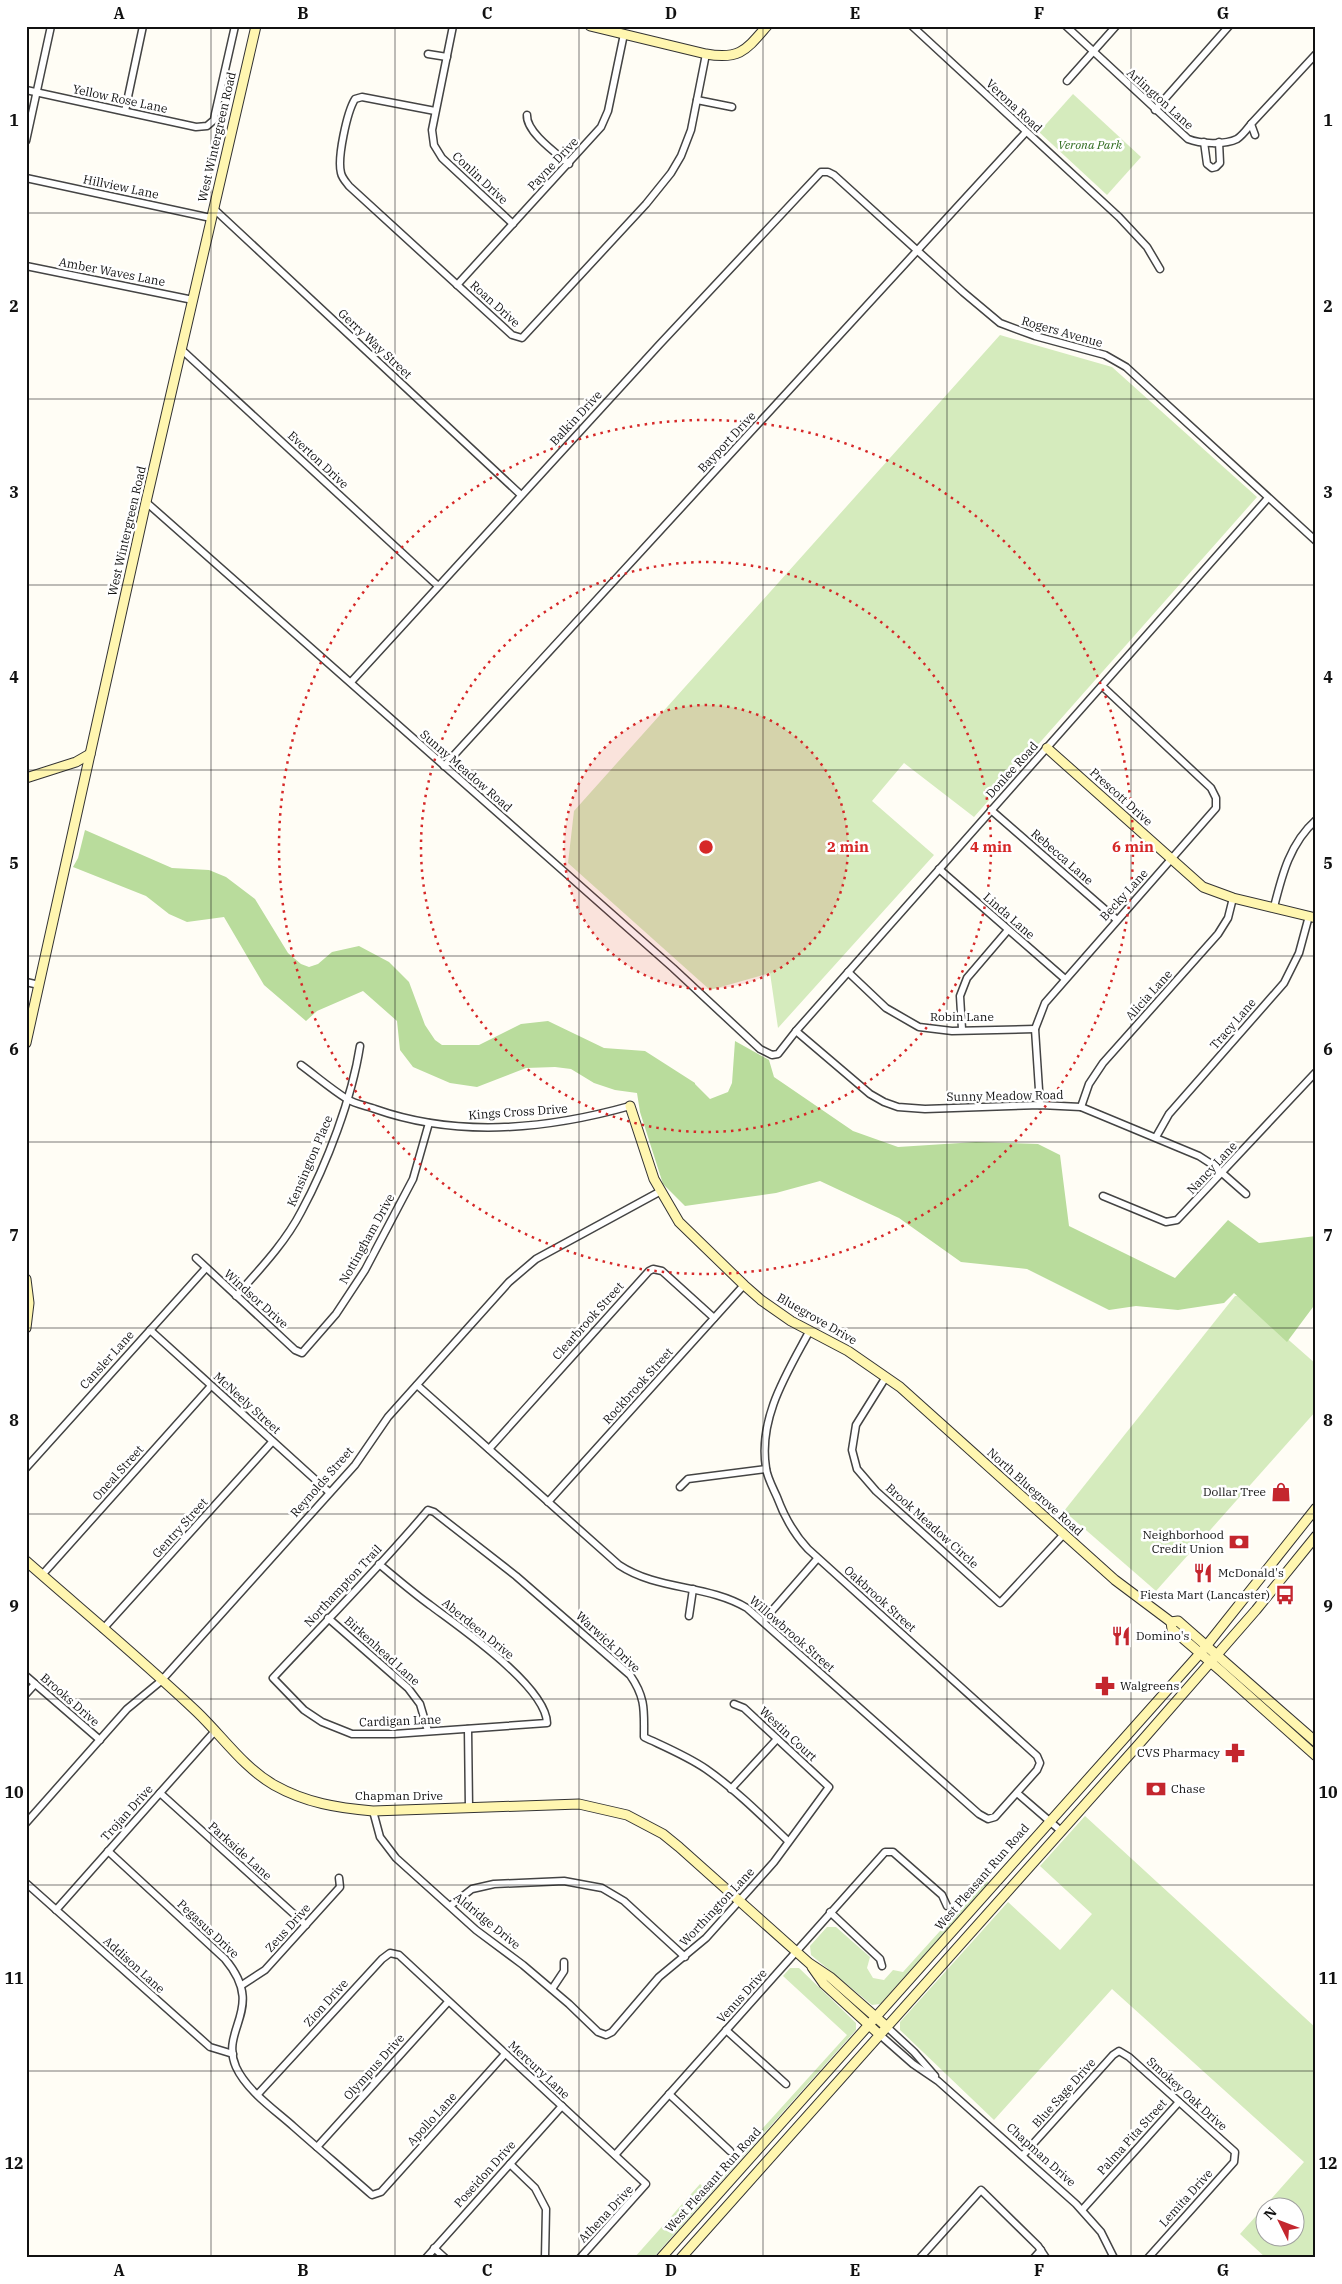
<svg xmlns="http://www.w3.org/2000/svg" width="1342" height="2284" font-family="'IBM Plex Serif',serif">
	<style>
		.green { fill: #d5ebbd; fill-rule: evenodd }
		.forest { fill: #b9dc9c }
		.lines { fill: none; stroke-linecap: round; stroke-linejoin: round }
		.street-casing { stroke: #444; stroke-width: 9 }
		.secondary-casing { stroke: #333; stroke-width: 11 }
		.street { stroke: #fff; stroke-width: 6 }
		.secondary { stroke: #fff6b0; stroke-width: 9 }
		.grid { fill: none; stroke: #111; stroke-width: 1; stroke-opacity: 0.55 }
		.ring { fill: none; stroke: #d62828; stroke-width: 2.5; stroke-dasharray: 2.5 5 }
		.labels { text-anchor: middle; stroke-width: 5; stroke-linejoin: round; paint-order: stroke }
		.street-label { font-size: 12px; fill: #111; stroke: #fff }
		.park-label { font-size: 12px; font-style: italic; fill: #2f6b1f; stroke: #fff }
		.poi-label { font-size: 12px; fill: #111; stroke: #fff; text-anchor: end }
		.centre { fill: #d62828; stroke: #fff; stroke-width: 2.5 }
		.ring-label { font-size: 15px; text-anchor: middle; font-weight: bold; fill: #d62828; stroke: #fff; stroke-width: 5; stroke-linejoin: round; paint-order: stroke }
		.neatline { fill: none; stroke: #111; stroke-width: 2 }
		.grid-label { font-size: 16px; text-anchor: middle; font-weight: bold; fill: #111 }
	</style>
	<rect width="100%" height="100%" fill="#fffdf5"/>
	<g class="green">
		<polygon points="1073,94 1141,157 1107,195 1039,132"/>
		<polygon points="1000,335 1112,367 1257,497 974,817 904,763 872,801 934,855 778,1028 770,973 710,990 568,863 574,811"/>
		<polygon points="1235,1296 1239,1296 1316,1364 1316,1411 1156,1591 1064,1511"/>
		<path d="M1085,1816L1316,2028V2258H1266L1240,2234L1304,2162L1112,1989L994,2120L900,2030V2022L1008,1902L1060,1950L1092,1914L1040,1866ZM1294,2206V2236H1264V2206Z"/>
		<polygon points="986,1880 989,1883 880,2004 872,2005 811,1955 810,1946 827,1927 836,1927 870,1957 867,1968 873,1978 884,1980 893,1970 903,1972"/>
		<polygon points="790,1968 799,1968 856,2023 856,2030 653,2258 634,2258 700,2184 707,2190 847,2035 783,1976"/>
	</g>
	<polygon class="forest" points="85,830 172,868 209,870 226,877 255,899 288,953 301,964 309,967 318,964 332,952 359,946 389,962 409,982 425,1025 435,1040 442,1045 479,1045 521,1024 548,1021 604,1048 645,1051 695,1083 695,1084 710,1099 728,1092 732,1083 735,1041 769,1060 774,1077 853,1131 898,1147 976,1142 1038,1144 1060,1155 1069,1226 1175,1278 1228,1220 1259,1243 1316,1236 1316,1303 1287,1342 1234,1293 1224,1303 1178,1310 1136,1306 1109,1310 1027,1269 961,1262 899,1218 820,1181 776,1193 685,1206 663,1184 640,1112 637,1093 615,1090 594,1083 571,1069 555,1067 526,1068 477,1087 450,1083 413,1067 400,1050 397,1021 363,991 317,1011 306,1021 264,985 224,917 187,922 169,914 146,896 73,867 78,858"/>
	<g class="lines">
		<defs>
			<g id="street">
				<polyline points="453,26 432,130 434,145 442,158 513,224"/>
				<polyline points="912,26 1119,217 1147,247 1160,269"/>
				<path d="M1066,26L1188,139C1200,144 1225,145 1237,139C1243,135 1247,129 1251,124"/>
				<polyline points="428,54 447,57"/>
				<polyline points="1067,81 1116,26"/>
				<polyline points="26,90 196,127 207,126 214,120 215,114 235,26"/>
				<polyline points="697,100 732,107"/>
				<polyline points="1155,110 1229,26"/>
				<polyline points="125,111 143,26"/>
				<path d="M435,111L362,97L355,99C347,112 337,158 341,173C342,178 346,182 349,186L512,335L522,338L646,204L671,173L681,156L691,130L706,54"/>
				<path d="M527,115C526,132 556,153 569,164"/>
				<polyline points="1255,135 1251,124 1316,54"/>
				<polyline points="26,141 51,26"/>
				<polyline points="1204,142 1207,164 1212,168 1216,167 1220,163 1219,142"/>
				<polyline points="26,178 211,218"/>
				<polyline points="214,209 521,495"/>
				<polyline points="26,266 193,300"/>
				<polyline points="457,285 601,127 608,111 624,34"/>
				<polyline points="182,350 438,586"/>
				<polyline points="146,502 673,968 760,1049 772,1055 778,1054 796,1031 1268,498"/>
				<polyline points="351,682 659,345 821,172 828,172 834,175 963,292 1000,323 1035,336 1105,355 1126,367 1316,541"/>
				<polyline points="444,766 1026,132"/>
				<polyline points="991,810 1117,920"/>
				<polyline points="939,869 1065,979"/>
				<path d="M1274,907C1282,875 1290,843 1316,820"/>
				<polyline points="848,972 886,1008 919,1027 952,1031 1035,1029"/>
				<polyline points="26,982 39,985"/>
				<polyline points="962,1029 960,996 967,978 1008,930"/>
				<polyline points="796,1031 870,1094 884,1102 898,1107 925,1109 1040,1105 1081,1107 1199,1156 1213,1165 1246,1194"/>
				<path d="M301,1065C316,1076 331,1089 347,1099C355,1104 367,1106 375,1109C457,1138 548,1129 630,1106"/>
				<polyline points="1040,1105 1035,1029 1045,1003 1216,808 1216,798 1211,788 1102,686"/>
				<polyline points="1081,1107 1089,1084 1103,1063 1218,934 1228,918 1233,898"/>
				<polyline points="1156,1137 1169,1114 1284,983 1299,953 1309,916"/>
				<polyline points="1103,1196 1166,1222 1177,1220 1316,1072"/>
				<polyline points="196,1258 295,1350 302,1353 336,1314 365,1270 413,1179 429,1123"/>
				<path d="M236,1296C259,1270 285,1243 301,1212C327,1164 352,1098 360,1046"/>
				<polyline points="150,1330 329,1492"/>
				<polyline points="886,1377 856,1425 852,1450 857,1469 876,1491 1000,1603 1064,1534"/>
				<path d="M417,1385L619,1565C658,1591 707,1584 747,1608L979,1814L988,1819L995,1817L1037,1770L1040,1763L1037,1756L808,1549C793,1533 784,1516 777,1497C773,1488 767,1477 766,1468C758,1418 787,1373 809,1332"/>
				<polyline points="489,1449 649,1271 653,1269 662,1271 714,1318"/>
				<polyline points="26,1468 206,1268"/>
				<polyline points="680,1487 688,1479 766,1469"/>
				<polyline points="548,1502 744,1285"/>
				<path d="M379,1564C396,1578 412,1592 430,1605C459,1627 546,1686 547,1723L394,1734H352L322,1722L304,1710L273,1678C325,1622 379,1568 428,1510L434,1512L516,1576L630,1675C646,1698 644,1711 644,1737C665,1747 687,1756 706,1769C736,1790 762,1816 788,1841"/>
				<polyline points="42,1575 211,1386"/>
				<polyline points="689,1616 693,1589"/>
				<polyline points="328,1618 408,1688 420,1704 428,1731"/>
				<polyline points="763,1621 817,1559"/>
				<polyline points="103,1629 272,1442"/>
				<polyline points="26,1676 100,1740"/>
				<polyline points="26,1694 35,1684"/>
				<polyline points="468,1729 469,1808"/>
				<polyline points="731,1789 777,1739"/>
				<polyline points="160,1793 306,1925"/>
				<polyline points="1017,1793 1061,1831"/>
				<polyline points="373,1811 380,1837 396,1858 476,1930 523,1965 569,2004 598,2032 606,2035 612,2032 659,1977 706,1938 774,1862 829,1787 744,1708 734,1704"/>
				<polyline points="26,1823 127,1709 161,1681 355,1465 388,1417 509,1282 536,1259 661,1191"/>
				<path d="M108,1851L225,1959C267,2009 219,2028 236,2067C247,2091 275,2110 294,2127C320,2150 346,2172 372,2195L381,2192L505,2054"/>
				<polyline points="26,1883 210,2047 233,2054"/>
				<polyline points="450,1906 472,1889 494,1884 564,1881 602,1888 624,1901 685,1957"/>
				<polyline points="56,1910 215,1731"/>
				<polyline points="830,1912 880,1959 882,1966"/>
				<polyline points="242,1985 265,1970 340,1887 339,1878"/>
				<polyline points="552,1989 564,1971 564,1962"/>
				<polyline points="887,2027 914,2052 935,2076"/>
				<polyline points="726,2030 786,2084"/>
				<polyline points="880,2035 913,2064 938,2081 1076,2204 1101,2232 1114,2258"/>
				<polyline points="258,2094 382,1959 390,1953 399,1955 646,2184 580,2258"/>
				<polyline points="669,2094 730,2151"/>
				<polyline points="317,2147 448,2002"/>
				<polyline points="615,2155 885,1852 893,1852 942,1895 947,1906"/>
				<polyline points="1023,2155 1113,2055 1119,2051 1129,2057 1235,2152 1234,2162 1148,2258"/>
				<polyline points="510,2164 535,2188 546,2209 545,2258"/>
				<polyline points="1082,2210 1179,2102"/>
				<polyline points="434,2248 445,2258"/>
				<polyline points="426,2258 562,2106"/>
				<polyline points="920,2258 981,2190 1038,2246 1046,2258"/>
				<polyline points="1034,2258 1041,2250"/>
			</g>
			<g id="secondary">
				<path d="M590,26L706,54C740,60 746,50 767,26"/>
				<polyline points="1047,748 1203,887 1233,898 1316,918"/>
				<polyline points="26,778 76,762 90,754"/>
				<polyline points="26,1043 146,502 256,26"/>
				<polyline points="630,1106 654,1179 679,1222 744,1285 761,1300 791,1321 848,1351 900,1387 1115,1580 1171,1622 1178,1621 1316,1742"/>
				<polyline points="26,1279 29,1303 26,1328"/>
				<path d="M26,1561C83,1611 142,1660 197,1712C223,1737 243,1767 274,1785C306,1803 338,1808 373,1811L579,1804L627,1815L663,1834L679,1847L809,1963L830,1977L887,2027"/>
				<polyline points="1171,1622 1172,1629 1221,1671 1316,1756"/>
				<polyline points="812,1967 824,1984 880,2035"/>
				<polyline points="661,2258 1203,1650 1316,1508"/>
				<polyline points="681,2258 1139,1744 1256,1610 1316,1536"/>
			</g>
		</defs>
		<use href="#street" class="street-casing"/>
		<use href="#secondary" class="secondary-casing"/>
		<use href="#street" class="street"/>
		<use href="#secondary" class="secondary"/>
	</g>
	<path class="grid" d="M211,26V2258M395,26V2258M579,26V2258M763,26V2258M947,26V2258M1131,26V2258M26,213H1316M26,399H1316M26,585H1316M26,770H1316M26,956H1316M26,1142H1316M26,1328H1316M26,1514H1316M26,1699H1316M26,1885H1316M26,2071H1316"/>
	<circle cx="706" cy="847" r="142" fill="#d62828" fill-opacity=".12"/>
	<g class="ring">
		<circle cx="706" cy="847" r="142"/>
		<circle cx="706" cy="847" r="285"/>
		<circle cx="706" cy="847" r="427"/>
	</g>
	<defs>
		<symbol id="shop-bare" viewBox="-9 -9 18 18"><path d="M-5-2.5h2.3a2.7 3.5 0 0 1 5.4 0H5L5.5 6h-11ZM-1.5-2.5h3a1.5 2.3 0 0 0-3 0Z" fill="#c4262e" stroke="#fff" stroke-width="2.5" paint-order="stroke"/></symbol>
		<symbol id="bank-bare" viewBox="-9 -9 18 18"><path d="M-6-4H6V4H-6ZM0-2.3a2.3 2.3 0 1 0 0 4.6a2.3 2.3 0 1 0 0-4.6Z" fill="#c4262e" stroke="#fff" stroke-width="2.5" paint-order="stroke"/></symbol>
		<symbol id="restaurant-bare" viewBox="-9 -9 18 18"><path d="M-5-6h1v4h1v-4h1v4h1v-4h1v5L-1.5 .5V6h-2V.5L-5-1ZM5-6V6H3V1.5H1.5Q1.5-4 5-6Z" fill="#c4262e" stroke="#fff" stroke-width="2.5" paint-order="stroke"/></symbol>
		<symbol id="bus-bare" viewBox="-9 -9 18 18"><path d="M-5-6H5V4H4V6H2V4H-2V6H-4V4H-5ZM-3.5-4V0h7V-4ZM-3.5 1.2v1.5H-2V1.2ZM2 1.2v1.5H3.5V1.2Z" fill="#c4262e" stroke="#fff" stroke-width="2.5" paint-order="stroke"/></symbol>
		<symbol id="pharmacy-bare" viewBox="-9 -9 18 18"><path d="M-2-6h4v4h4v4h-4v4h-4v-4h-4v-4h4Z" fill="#c4262e" stroke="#fff" stroke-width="2.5" paint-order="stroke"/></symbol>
	</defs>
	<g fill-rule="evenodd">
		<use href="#shop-bare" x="1267" y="1478" width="28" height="28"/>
		<use href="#bank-bare" x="1225" y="1528" width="28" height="28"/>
		<use href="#restaurant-bare" x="1189" y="1559" width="28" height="28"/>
		<use href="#bus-bare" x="1271" y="1581" width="28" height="28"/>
		<use href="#restaurant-bare" x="1107" y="1622" width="28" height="28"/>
		<use href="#pharmacy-bare" x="1091" y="1672" width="28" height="28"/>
		<use href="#pharmacy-bare" x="1221" y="1739" width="28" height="28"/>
		<use href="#bank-bare" x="1142" y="1775" width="28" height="28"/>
	</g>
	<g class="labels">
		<g class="street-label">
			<text transform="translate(120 99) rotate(12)" y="4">Yellow Rose Lane</text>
			<text transform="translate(1160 99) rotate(42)" y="4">Arlington Lane</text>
			<text transform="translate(1014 106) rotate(43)" y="4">Verona Road</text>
			<text transform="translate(217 137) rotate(-77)" y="4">West Wintergreen Road</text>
			<text transform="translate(553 164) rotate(-47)" y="4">Payne Drive</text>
			<text transform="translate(480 178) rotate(43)" y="4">Conlin Drive</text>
			<text transform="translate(121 187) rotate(12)" y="4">Hillview Lane</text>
			<text transform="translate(112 272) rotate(11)" y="4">Amber Waves Lane</text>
			<text transform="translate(495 304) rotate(42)" y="4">Roan Drive</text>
			<text transform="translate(1062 332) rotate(16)" y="4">Rogers Avenue</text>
			<text transform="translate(375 344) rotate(43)" y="4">Gerry Way Street</text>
			<text transform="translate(576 418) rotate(-47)" y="4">Balkin Drive</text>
			<text transform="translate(727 442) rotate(-47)" y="4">Bayport Drive</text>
			<text transform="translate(318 460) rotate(43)" y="4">Everton Drive</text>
			<text transform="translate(127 531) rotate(-77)" y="4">West Wintergreen Road</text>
			<text transform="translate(1012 770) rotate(-48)" y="4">Donlee Road</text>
			<text transform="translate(466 771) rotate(41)" y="4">Sunny Meadow Road</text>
			<text transform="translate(1121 797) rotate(42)" y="4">Prescott Drive</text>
			<text transform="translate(1062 857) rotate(41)" y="4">Rebecca Lane</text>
			<text transform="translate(1124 895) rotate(-48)" y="4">Becky Lane</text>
			<text transform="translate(1009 916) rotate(41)" y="4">Linda Lane</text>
			<text transform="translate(1149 995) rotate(-48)" y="4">Alicia Lane</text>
			<text x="962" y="1021">Robin Lane</text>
			<text transform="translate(1233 1024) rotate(-49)" y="4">Tracy Lane</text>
			<text transform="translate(1005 1096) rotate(-1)" y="4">Sunny Meadow Road</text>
			<text transform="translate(518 1112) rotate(-4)" y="4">Kings Cross Drive</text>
			<text transform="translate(310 1161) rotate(-67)" y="4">Kensington Place</text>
			<text transform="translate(1212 1168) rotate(-47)" y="4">Nancy Lane</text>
			<text transform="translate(367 1239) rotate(-61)" y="4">Nottingham Drive</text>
			<text transform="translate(256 1299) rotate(42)" y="4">Windsor Drive</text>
			<text transform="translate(817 1319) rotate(30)" y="4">Bluegrove Drive</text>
			<text transform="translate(588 1321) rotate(-48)" y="4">Clearbrook Street</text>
			<text transform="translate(107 1360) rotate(-48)" y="4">Cansler Lane</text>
			<text transform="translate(638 1386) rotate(-48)" y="4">Rockbrook Street</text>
			<text transform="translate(247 1403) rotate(42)" y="4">McNeely Street</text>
			<text transform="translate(118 1473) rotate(-48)" y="4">Oneal Street</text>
			<text transform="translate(322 1482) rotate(-49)" y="4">Reynolds Street</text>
			<text transform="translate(1035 1492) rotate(42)" y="4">North Bluegrove Road</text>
			<text transform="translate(932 1526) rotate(42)" y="4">Brook Meadow Circle</text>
			<text transform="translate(180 1528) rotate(-48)" y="4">Gentry Street</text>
			<text transform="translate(343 1586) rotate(-47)" y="4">Northampton Trail</text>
			<text transform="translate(880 1599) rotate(42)" y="4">Oakbrook Street</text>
			<text transform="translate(478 1629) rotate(39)" y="4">Aberdeen Drive</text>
			<text transform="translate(792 1634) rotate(41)" y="4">Willowbrook Street</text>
			<text transform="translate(608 1642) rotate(43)" y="4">Warwick Drive</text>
			<text transform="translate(382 1651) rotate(42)" y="4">Birkenhead Lane</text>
			<text transform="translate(70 1700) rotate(41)" y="4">Brooks Drive</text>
			<text transform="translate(400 1721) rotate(-2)" y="4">Cardigan Lane</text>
			<text transform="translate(788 1734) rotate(43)" y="4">Westin Court</text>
			<text x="399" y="1800">Chapman Drive</text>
			<text transform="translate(127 1813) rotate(-48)" y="4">Trojan Drive</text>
			<text transform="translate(240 1851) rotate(42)" y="4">Parkside Lane</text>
			<text transform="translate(982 1877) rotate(-49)" y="4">West Pleasant Run Road</text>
			<text transform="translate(717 1907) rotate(-47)" y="4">Worthington Lane</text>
			<text transform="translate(487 1921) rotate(39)" y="4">Aldridge Drive</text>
			<text transform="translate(288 1928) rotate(-48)" y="4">Zeus Drive</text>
			<text transform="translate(208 1929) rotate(43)" y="4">Pegasus Drive</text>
			<text transform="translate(134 1965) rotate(42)" y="4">Addison Lane</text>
			<text transform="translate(742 1996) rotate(-48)" y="4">Venus Drive</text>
			<text transform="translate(326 2003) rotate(-48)" y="4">Zion Drive</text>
			<text transform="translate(374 2067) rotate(-48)" y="4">Olympus Drive</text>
			<text transform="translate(539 2070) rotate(43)" y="4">Mercury Lane</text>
			<text transform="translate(1064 2093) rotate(-48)" y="4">Blue Sage Drive</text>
			<text transform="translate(1187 2094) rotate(42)" y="4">Smokey Oak Drive</text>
			<text transform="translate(432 2119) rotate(-48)" y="4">Apollo Lane</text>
			<text transform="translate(1132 2137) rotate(-48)" y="4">Palma Pita Street</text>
			<text transform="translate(1041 2155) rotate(42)" y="4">Chapman Drive</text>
			<text transform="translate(485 2174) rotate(-48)" y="4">Poseidon Drive</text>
			<text transform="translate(713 2180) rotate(-48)" y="4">West Pleasant Run Road</text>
			<text transform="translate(1186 2198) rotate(-48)" y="4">Lemita Drive</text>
			<text transform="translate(606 2214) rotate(-47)" y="4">Athena Drive</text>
		</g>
		<g class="park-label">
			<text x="1090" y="149">Verona Park</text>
		</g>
		<g class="poi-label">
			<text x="1266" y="1496">Dollar Tree</text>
			<text x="1224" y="1539">Neighborhood<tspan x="1224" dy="14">Credit Union</tspan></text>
			<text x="1218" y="1577" text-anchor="start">McDonald's</text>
			<text x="1270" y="1599">Fiesta Mart (Lancaster)</text>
			<text x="1136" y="1640" text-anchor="start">Domino's</text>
			<text x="1120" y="1690" text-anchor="start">Walgreens</text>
			<text x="1220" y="1757">CVS Pharmacy</text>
			<text x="1171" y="1793" text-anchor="start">Chase</text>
		</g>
	</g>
	<circle cx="706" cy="847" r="8" class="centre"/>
	<g class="ring-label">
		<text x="848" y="852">2 min</text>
		<text x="991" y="852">4 min</text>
		<text x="1133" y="852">6 min</text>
	</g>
	<rect width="1342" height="2284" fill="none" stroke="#ffffff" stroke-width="55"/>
	<g transform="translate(1280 2222) rotate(312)"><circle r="24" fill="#ffffff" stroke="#a0a0a0"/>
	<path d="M0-4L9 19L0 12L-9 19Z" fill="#c4262e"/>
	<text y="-8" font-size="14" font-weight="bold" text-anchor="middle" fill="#111111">N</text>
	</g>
	<rect x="28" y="28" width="1286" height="2228" class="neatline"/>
	<g class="grid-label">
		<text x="119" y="19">A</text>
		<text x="303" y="19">B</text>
		<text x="487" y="19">C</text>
		<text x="671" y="19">D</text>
		<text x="855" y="19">E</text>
		<text x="1039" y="19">F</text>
		<text x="1223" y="19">G</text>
		<text x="14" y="126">1</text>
		<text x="1328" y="126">1</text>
		<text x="14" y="312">2</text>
		<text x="1328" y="312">2</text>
		<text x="14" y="498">3</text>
		<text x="1328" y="498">3</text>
		<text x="14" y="683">4</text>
		<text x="1328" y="683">4</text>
		<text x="14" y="869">5</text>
		<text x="1328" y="869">5</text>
		<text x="14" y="1055">6</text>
		<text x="1328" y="1055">6</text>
		<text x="14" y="1241">7</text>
		<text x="1328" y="1241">7</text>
		<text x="14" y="1426">8</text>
		<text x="1328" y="1426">8</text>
		<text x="14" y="1612">9</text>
		<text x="1328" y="1612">9</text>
		<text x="14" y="1798">10</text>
		<text x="1328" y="1798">10</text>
		<text x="14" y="1984">11</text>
		<text x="1328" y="1984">11</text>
		<text x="14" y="2169">12</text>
		<text x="1328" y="2169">12</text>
		<text x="119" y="2276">A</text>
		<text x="303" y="2276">B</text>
		<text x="487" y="2276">C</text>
		<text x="671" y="2276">D</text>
		<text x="855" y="2276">E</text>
		<text x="1039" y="2276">F</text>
		<text x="1223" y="2276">G</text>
	</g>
</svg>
